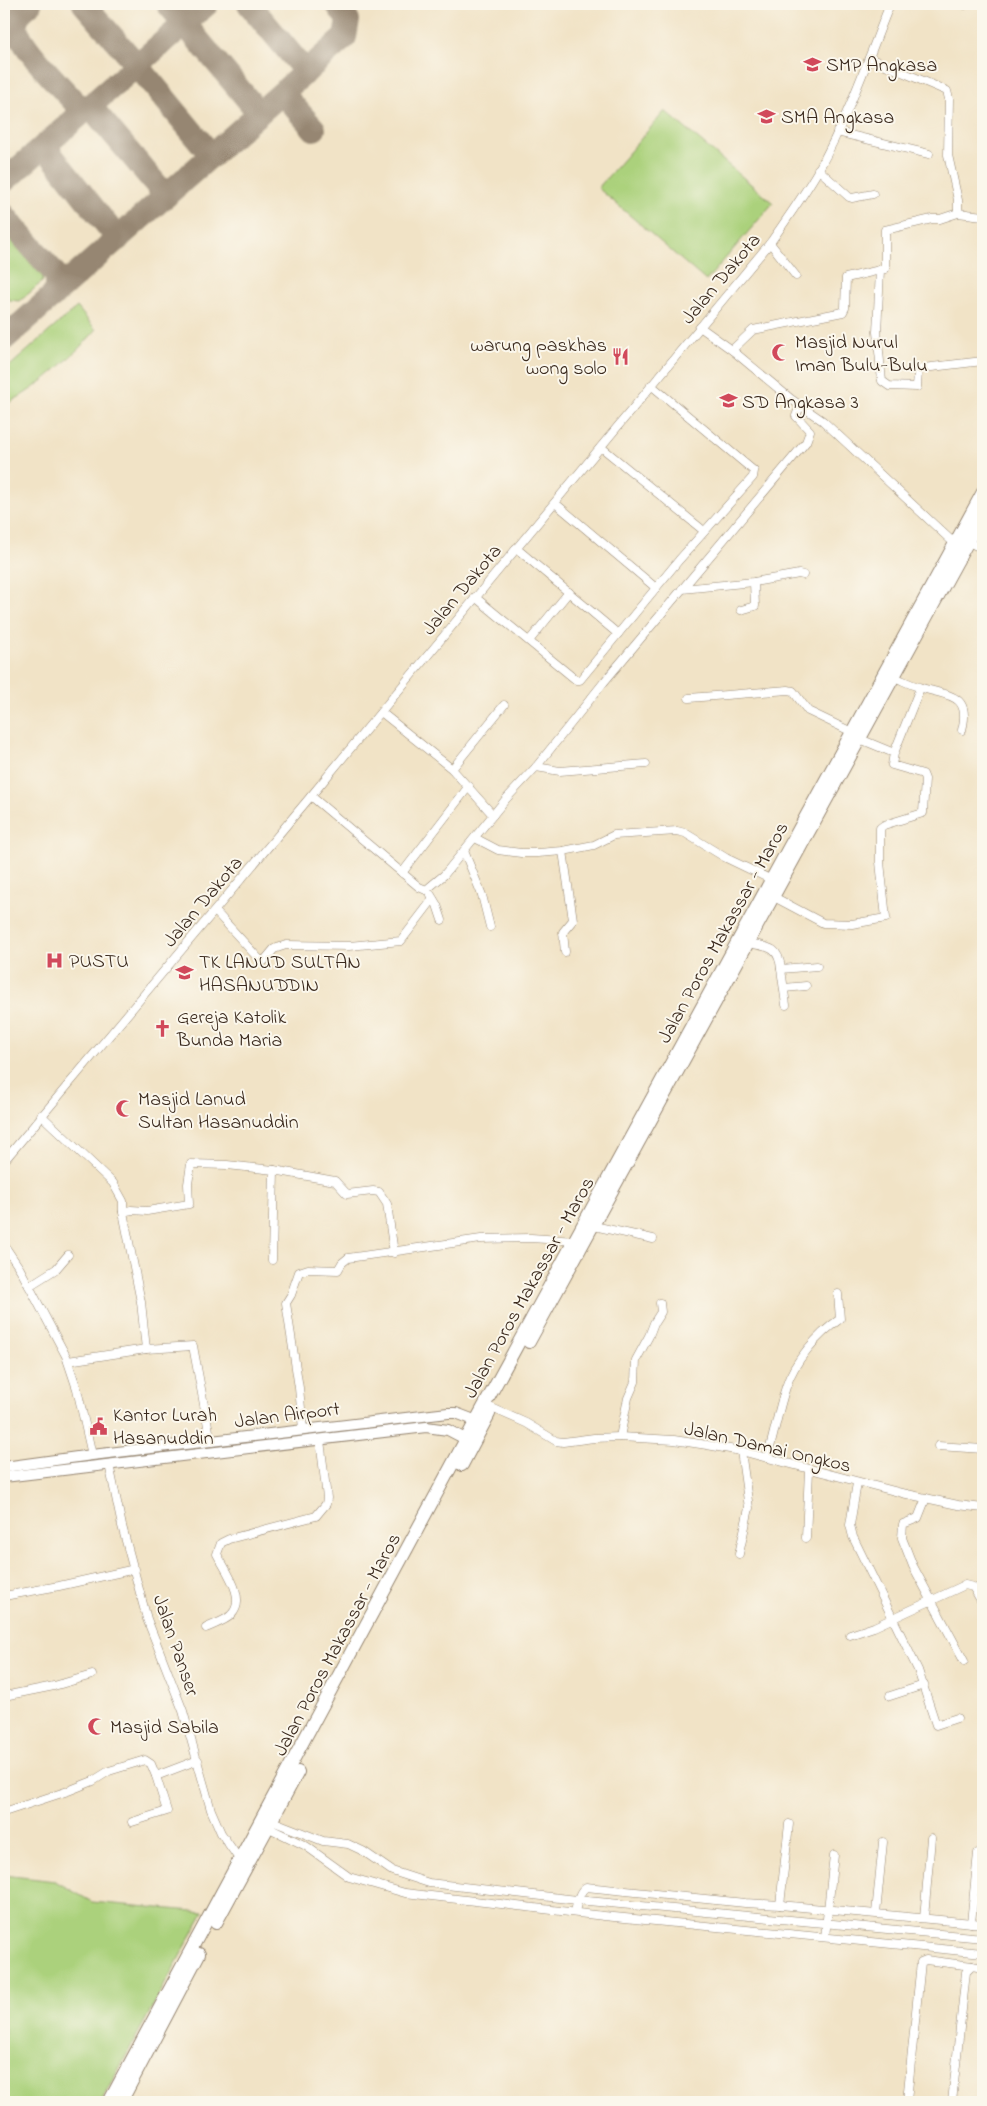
<svg xmlns="http://www.w3.org/2000/svg" width="987" height="2106" font-family="'Indie Flower',sans-serif">
	<style>
		.green { fill: #abd17b; stroke: #737e4c }
		.lines { fill: none; stroke-linecap: round; stroke-linejoin: round }
		.taxiway { stroke: #968672; stroke-width: 24 }
		.minor-casing { stroke: #968672; stroke-width: 9 }
		.tertiary-casing { stroke: #968672; stroke-width: 12 }
		.trunk-casing { stroke: #968672; stroke-width: 14 }
		.minor { stroke: #fff; stroke-width: 8 }
		.tertiary { stroke: #fff; stroke-width: 10 }
		.trunk { stroke: #fff; stroke-width: 12 }
		.labels { text-anchor: middle; stroke-width: 4; stroke-linejoin: round; paint-order: stroke }
		.poi-label { font-size: 20px; fill: #3b2a1e; stroke: #fbf7ec; text-anchor: start }
		.street-label { font-size: 20px; fill: #3b2a1e; stroke: #fbf7ec }
	</style>
	<rect width="100%" height="100%" fill="#fbf7ec"/>
	<filter id="ink" filterUnits="userSpaceOnUse"><feTurbulence type="fractalNoise" baseFrequency=".02" numOctaves="2"/><feDisplacementMap in="SourceGraphic" scale="10" xChannelSelector="R" yChannelSelector="G"/><feConvolveMatrix kernelMatrix="1 2 1 2 8 2 1 2 1" color-interpolation-filters="sRGB"/></filter>
	<filter id="wash" filterUnits="userSpaceOnUse"><feTurbulence type="fractalNoise" baseFrequency=".0096" numOctaves="4" result="noise"/><feDisplacementMap in="SourceGraphic" scale="20" xChannelSelector="R" yChannelSelector="G"/><feGaussianBlur stdDeviation="1.12" result="paint"/><feColorMatrix in="noise" values="0 0 0 0 0 0 0 0 0 0 0 0 0 0 0 0 0 1.4 0 .05"/><feComposite in="paint" operator="in"/></filter>
	<g filter="url(#wash)">
		<rect width="100%" height="100%" fill="#f1e3c6"/>
		<g class="green">
			<polygon points="665,111 773,203 706,281 598,188"/>
			<polygon points="4,226 42,269 43,281 20,301 9,300 4,294"/>
			<path d="M77,307L96,330C72,357 37,390 4,405V371Z"/>
			<polygon points="4,1875 55,1881 92,1902 204,1912 101,2102 4,2102"/>
		</g>
		<g class="lines">
			<g class="taxiway">
				<path d="M30,4C24,9 17,14 16,22C14,42 69,95 84,112"/>
				<polyline points="84,4 137,65 212,156"/>
				<polyline points="168,4 259,113"/>
				<polyline points="249,4 306,72"/>
				<polyline points="282,93 314,129"/>
				<polyline points="90,106 166,196"/>
				<polyline points="44,146 118,239"/>
				<polyline points="4,181 207,4"/>
				<polyline points="4,215 57,276 57,289 52,297"/>
				<polyline points="4,339 345,37 348,20 337,4"/>
			</g>
		</g>
	</g>
	<g filter="url(#ink)">
		<g class="lines">
			<defs>
				<g id="minor">
					<polyline points="962,4 965,5"/>
					<polyline points="869,58 947,91 949,99 948,155 958,200 958,213"/>
					<polyline points="837,132 929,154"/>
					<polyline points="818,169 849,197 852,198 873,194"/>
					<polyline points="983,216 958,213 940,219 932,219 885,230 885,269 880,270 877,332 882,381 889,386 917,387 918,371 923,368 983,361"/>
					<polyline points="770,243 796,276"/>
					<polyline points="700,327 732,350 791,399 823,421 955,544"/>
					<polyline points="732,350 753,330 843,312 845,308 846,278 880,270"/>
					<polyline points="601,447 704,531"/>
					<polyline points="555,503 656,588"/>
					<polyline points="968,542 983,549"/>
					<polyline points="516,548 618,634"/>
					<polyline points="682,589 754,582 799,574 803,575"/>
					<polyline points="475,597 576,680 580,680 679,560 753,477 754,471 651,385"/>
					<polyline points="741,610 755,606 754,582"/>
					<polyline points="529,641 569,592"/>
					<path d="M894,677C902,680 911,685 919,687C945,696 972,692 962,730"/>
					<polyline points="689,698 788,690 793,691 808,711 852,732"/>
					<polyline points="381,712 452,769 493,815"/>
					<polyline points="894,753 920,688"/>
					<polyline points="536,767 560,771 646,764"/>
					<polyline points="452,769 504,705"/>
					<polyline points="311,796 419,887 426,890 444,875 506,799 536,767 604,682 806,442 810,431 796,416 800,406"/>
					<polyline points="475,838 498,850 521,853 538,853 563,851 594,845 614,835 677,831 685,833 726,858 772,880"/>
					<polyline points="464,851 482,895 490,927"/>
					<polyline points="563,851 573,920 563,932 565,952"/>
					<polyline points="402,873 469,786"/>
					<polyline points="431,895 437,905 442,920"/>
					<polyline points="774,897 823,923 852,924 886,918 880,862 880,828 884,825 923,813 925,779 923,774 892,765 894,753 860,739"/>
					<polyline points="215,911 259,959 264,961 274,949 286,945 349,946 401,941 433,899"/>
					<path d="M748,943C768,947 779,946 781,969L817,966"/>
					<polyline points="781,969 786,1005"/>
					<polyline points="784,988 806,986"/>
					<polyline points="41,1115 113,1183 123,1201 123,1212 131,1210 147,1211 189,1204 188,1184 191,1164 227,1165 274,1170 272,1260"/>
					<path d="M4,1161L311,796L770,243C787,219 804,195 819,169C848,117 868,59 890,4"/>
					<polyline points="274,1170 335,1181 347,1194 373,1191 379,1192 387,1204 394,1253"/>
					<polyline points="123,1212 141,1302 146,1349 193,1346 211,1442"/>
					<polyline points="594,1226 653,1239"/>
					<polyline points="4,1245 20,1269 66,1356 77,1389 92,1455"/>
					<polyline points="29,1286 56,1269 68,1255"/>
					<polyline points="68,1361 146,1349"/>
					<polyline points="492,1408 526,1423 556,1441 563,1442 594,1438 620,1437 674,1440 707,1445 741,1451 902,1493 958,1505 983,1508"/>
					<polyline points="303,1429 299,1388 286,1303 291,1295 299,1272 308,1269 338,1270 342,1263 348,1258 481,1239 531,1238 576,1241"/>
					<polyline points="620,1437 628,1398 635,1382 636,1360 649,1336 654,1323 661,1312 660,1303"/>
					<polyline points="938,1446 983,1449"/>
					<path d="M767,1458C774,1435 778,1411 786,1387C794,1361 818,1334 840,1319L838,1294"/>
					<polyline points="109,1464 122,1526 147,1619 183,1711 211,1810 221,1833 239,1859"/>
					<polyline points="857,1483 850,1525 853,1537 918,1670 936,1725 957,1718"/>
					<polyline points="926,1498 918,1518 903,1524 902,1538 913,1566 964,1661"/>
					<polyline points="806,1538 809,1470"/>
					<polyline points="739,1554 749,1508 741,1451"/>
					<polyline points="4,1596 59,1586 135,1569"/>
					<path d="M206,1628C214,1624 225,1621 231,1615C248,1599 225,1570 217,1554L221,1543L229,1539L316,1516L326,1504L327,1498L320,1440"/>
					<polyline points="850,1635 874,1627 965,1585 973,1587 983,1604"/>
					<polyline points="4,1696 54,1686 92,1675"/>
					<polyline points="890,1696 924,1685"/>
					<polyline points="4,1812 68,1791 93,1781 109,1771 145,1760 151,1764 156,1776 198,1760"/>
					<polyline points="272,1821 323,1841 348,1844 363,1851 392,1871 429,1883 577,1900 983,1938"/>
					<polyline points="132,1822 167,1811 156,1776"/>
					<polyline points="789,1824 780,1905 983,1924"/>
					<polyline points="269,1828 306,1846 349,1877 405,1893 604,1916 983,1953"/>
					<path d="M575,1912C577,1904 578,1892 586,1887L745,1903L780,1905"/>
					<polyline points="876,1913 883,1842"/>
					<polyline points="924,1918 931,1838"/>
					<polyline points="971,1923 978,1853"/>
					<polyline points="825,1937 834,1855"/>
					<polyline points="907,2101 921,1962 926,1960 972,1966"/>
					<polyline points="952,2102 966,1972 972,1966 983,1968"/>
				</g>
				<g id="tertiary">
					<polyline points="4,1467 92,1455 448,1413 456,1413 482,1423"/>
					<polyline points="4,1477 426,1427 448,1430 471,1442"/>
				</g>
				<g id="trunk">
					<polyline points="529,1342 983,514"/>
					<polyline points="462,1465 489,1414"/>
					<polyline points="216,1923 298,1772"/>
					<polyline points="109,2102 466,1439 983,492"/>
					<polyline points="121,2102 199,1954"/>
				</g>
			</defs>
			<use href="#minor" class="minor-casing"/>
			<use href="#tertiary" class="tertiary-casing"/>
			<use href="#trunk" class="trunk-casing"/>
			<use href="#minor" class="minor"/>
			<use href="#tertiary" class="tertiary"/>
			<use href="#trunk" class="trunk"/>
		</g>
	</g>
	<defs>
		<symbol id="school-bare" viewBox="-9 -9 18 18"><path d="M0-5L7-2L0 1L-7-2ZM-4 1L0 2.5L4 1V4Q0 6-4 4Z" fill="#d1495b" stroke="#fbf7ec" stroke-width="2.5" paint-order="stroke"/></symbol>
		<symbol id="mosque-bare" viewBox="-9 -9 18 18"><path d="M3.5-4.9A6 6 0 1 0 3.5 4.9A5 5 0 1 1 3.5-4.9Z" fill="#d1495b" stroke="#fbf7ec" stroke-width="2.5" paint-order="stroke"/></symbol>
		<symbol id="restaurant-bare" viewBox="-9 -9 18 18"><path d="M-5-6h1v4h1v-4h1v4h1v-4h1v5L-1.5 .5V6h-2V.5L-5-1ZM5-6V6H3V1.5H1.5Q1.5-4 5-6Z" fill="#d1495b" stroke="#fbf7ec" stroke-width="2.5" paint-order="stroke"/></symbol>
		<symbol id="hospital-bare" viewBox="-9 -9 18 18"><path d="M-5-5h3v3.5h4V-5h3V5h-3V1.5h-4V5h-3Z" fill="#d1495b" stroke="#fbf7ec" stroke-width="2.5" paint-order="stroke"/></symbol>
		<symbol id="church-bare" viewBox="-9 -9 18 18"><path d="M-1.2-6h2.4v3.5h3.3v2.4h-3.3V6h-2.4V-.1h-3.3v-2.4h3.3Z" fill="#d1495b" stroke="#fbf7ec" stroke-width="2.5" paint-order="stroke"/></symbol>
		<symbol id="civic-bare" viewBox="-9 -9 18 18"><path d="M-.6-6.5H3V-4.5H.6V-3L4-1V1h2V6H-6V1h2V-1L-.6-3ZM-1.2 2.5V6h2.4V2.5Z" fill="#d1495b" stroke="#fbf7ec" stroke-width="2.5" paint-order="stroke"/></symbol>
	</defs>
	<g fill-rule="evenodd">
		<use href="#school-bare" x="800" y="52" width="25" height="25"/>
		<use href="#school-bare" x="754" y="104" width="25" height="25"/>
		<use href="#mosque-bare" x="768" y="340" width="25" height="25"/>
		<use href="#restaurant-bare" x="608" y="344" width="25" height="25"/>
		<use href="#school-bare" x="716" y="388" width="25" height="25"/>
		<use href="#hospital-bare" x="42" y="948" width="25" height="25"/>
		<use href="#school-bare" x="172" y="960" width="25" height="25"/>
		<use href="#church-bare" x="150" y="1016" width="25" height="25"/>
		<use href="#mosque-bare" x="112" y="1096" width="25" height="25"/>
		<use href="#civic-bare" x="86" y="1414" width="25" height="25"/>
		<use href="#mosque-bare" x="84" y="1714" width="25" height="25"/>
	</g>
	<g class="labels">
		<g class="poi-label">
			<text x="826" y="71">SMP Angkasa</text>
			<text x="781" y="123">SMA Angkasa</text>
			<text x="795" y="348">Masjid Nurul<tspan x="795" dy="23">Iman Bulu-Bulu</tspan></text>
			<text x="607" y="351" text-anchor="end">warung paskhas<tspan x="607" dy="23">wong solo</tspan></text>
			<text x="742" y="408">SD Angkasa 3</text>
			<text x="69" y="967">PUSTU</text>
			<text x="199" y="968">TK LANUD SULTAN<tspan x="199" dy="23">HASANUDDIN</tspan></text>
			<text x="177" y="1023">Gereja Katolik<tspan x="177" dy="23">Bunda Maria</tspan></text>
			<text x="138" y="1105">Masjid Lanud<tspan x="138" dy="23">Sultan Hasanuddin</tspan></text>
			<text x="113" y="1421">Kantor Lurah<tspan x="113" dy="23">Hasanuddin</tspan></text>
			<text x="110" y="1733">Masjid Sabila</text>
		</g>
		<g class="street-label">
			<text transform="translate(720 278) rotate(-50)" y="7">Jalan Dakota</text>
			<text transform="translate(461 589) rotate(-50)" y="7">Jalan Dakota</text>
			<text transform="translate(202 901) rotate(-50)" y="7">Jalan Dakota</text>
			<text transform="translate(722 932) rotate(-61)" y="7">Jalan Poros Makassar - Maros</text>
			<text transform="translate(528 1287) rotate(-61)" y="7">Jalan Poros Makassar - Maros</text>
			<text transform="translate(287 1414) rotate(-7)" y="7">Jalan Airport</text>
			<text transform="translate(768 1446) rotate(13)" y="7">Jalan Damai Ongkos</text>
			<text transform="translate(336 1644) rotate(-62)" y="7">Jalan Poros Makassar - Maros</text>
			<text transform="translate(177 1645) rotate(71)" y="7">Jalan Panser</text>
		</g>
	</g>
	<rect width="987" height="2106" fill="none" stroke="#fbf7ec" stroke-width="20"/>
</svg>
